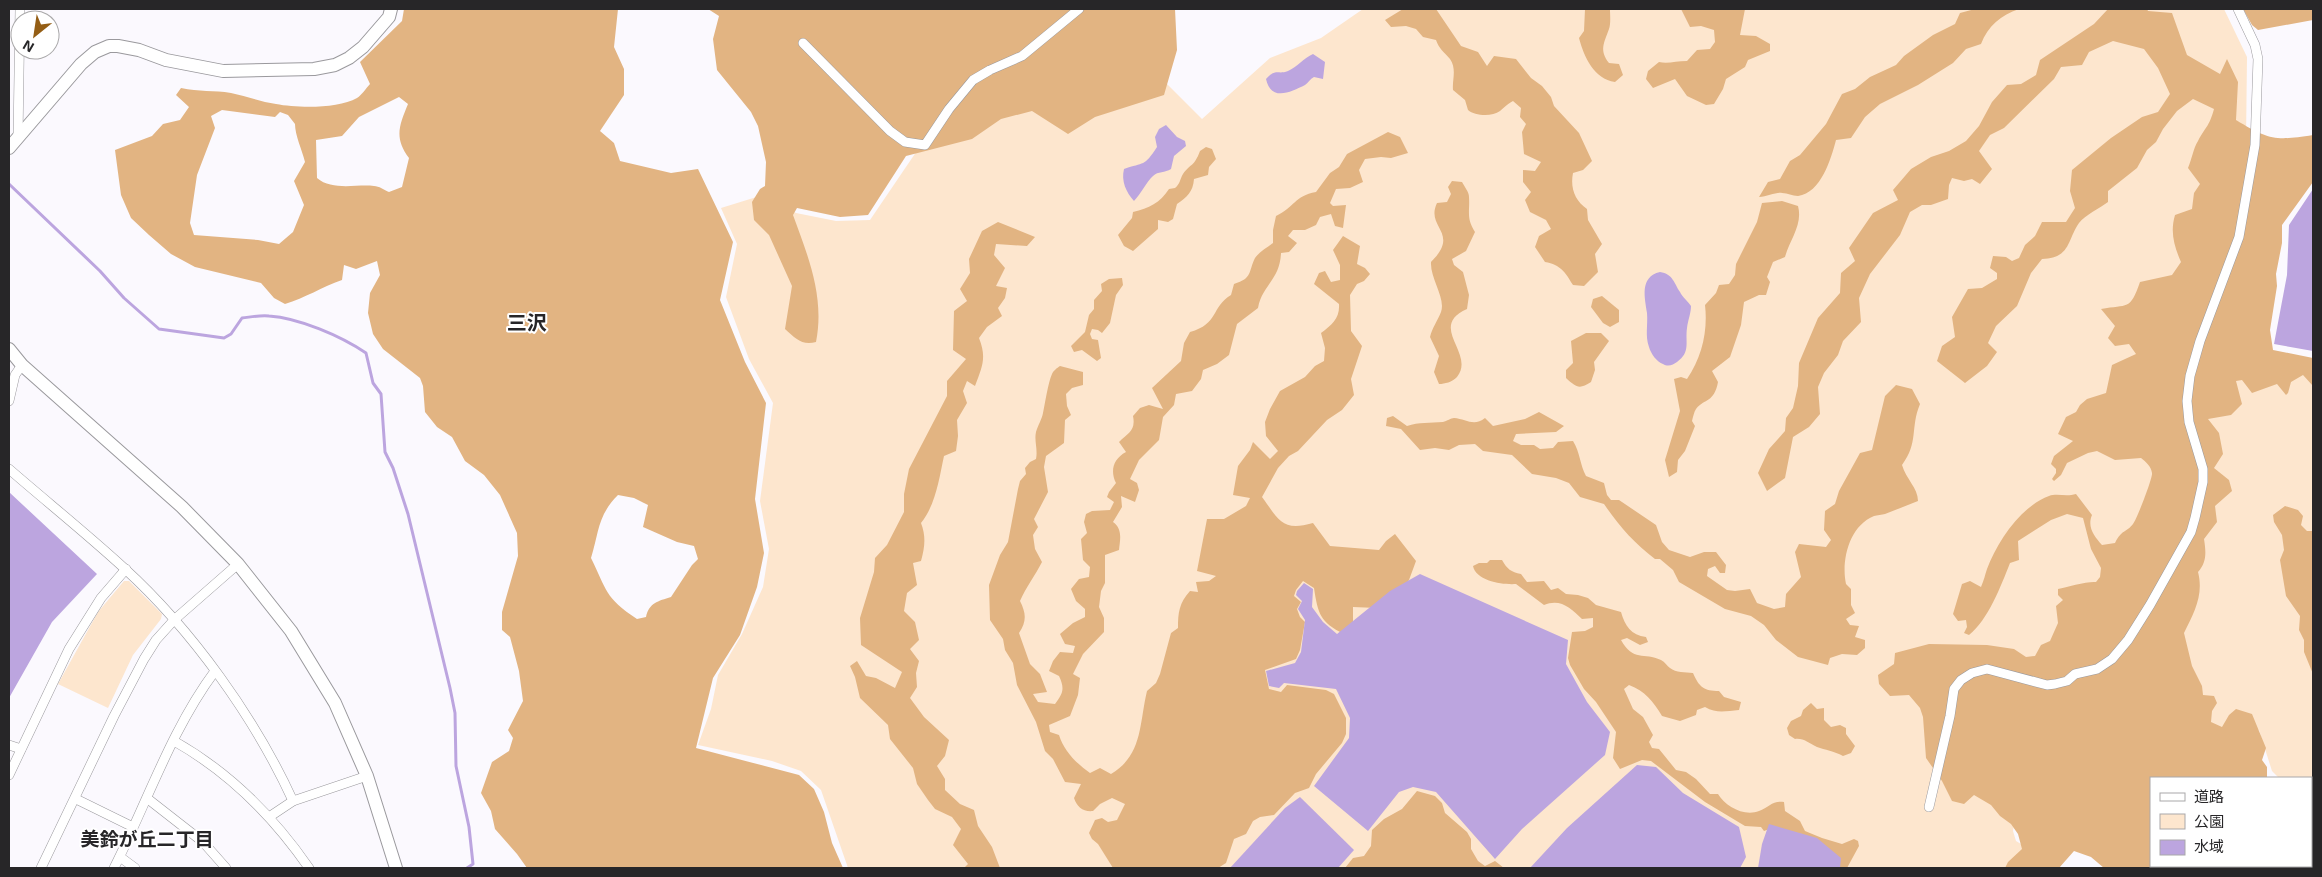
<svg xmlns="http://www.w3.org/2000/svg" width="2322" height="877" font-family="'Exo 2','Noto Sans JP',sans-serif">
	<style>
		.green { fill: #fde6ce }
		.forest { fill: #e2b482; fill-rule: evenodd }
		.water { fill: #bca5df }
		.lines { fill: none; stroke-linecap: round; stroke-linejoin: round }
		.stream { stroke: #bca5df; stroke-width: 3 }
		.street-casing { stroke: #9a999d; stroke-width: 10 }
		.secondary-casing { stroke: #9a999d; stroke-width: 14 }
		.street { stroke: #fff; stroke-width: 9 }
		.secondary { stroke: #fff; stroke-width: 12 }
		.labels { text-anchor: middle; stroke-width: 4; stroke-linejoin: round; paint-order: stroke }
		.neighbourhood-label { font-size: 19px; font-weight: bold; fill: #272628; stroke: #fff }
		.quarter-label { font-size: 20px; font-weight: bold; fill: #272628; stroke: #fff }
	</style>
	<rect width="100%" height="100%" fill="#fbf9fe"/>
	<g class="green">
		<polygon points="1363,9 2224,9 2247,57 2246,141 2249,347 2313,378 2313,811 2311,809 2311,778 2279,778 2272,771 2259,730 2251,726 2017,808 2013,831 2016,841 2061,868 848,868 821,790 801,771 772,761 698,745 711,709 718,675 742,634 763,587 769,549 760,501 773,403 749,359 726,297 737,244 721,208 763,195 796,213 836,221 870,220 948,105 1162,79 1202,119 1270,58 1321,38"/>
		<polygon points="124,581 129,581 162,614 161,619 133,655 108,708 58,684 98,612"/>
	</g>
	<g class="forest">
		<path d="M404,9H618L614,47L624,69V95L600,131L614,143L620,161L671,173L698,169L733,242L720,300L745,362L766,403L755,499L764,553L757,587L740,635L713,678L696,748L799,775L814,789L824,812L832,843L843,868H527L517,854L495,829L491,811L481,793L492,762L509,751L513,738L508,730L523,701L519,671L510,637L502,630V612L518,556L517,533L500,495L484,475L465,461L452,437L437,427L425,412L423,386L420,378L383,349L373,334L368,313L370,293L380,275L377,261L356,269L344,265L342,280C322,287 305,298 285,304L274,298L261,283L195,267L171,254L149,235L131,218L121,195L115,150L152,136L163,124L180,120L189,107L176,95L181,88C199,92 214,90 231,93C246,96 261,102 276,104C297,108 338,109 357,98C362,95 366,88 370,84L360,62L402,21ZM399,97L408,104C399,126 394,138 409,158L402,187L389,192C384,190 379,186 374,186C356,184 332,191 317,178L316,140L342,136L359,117ZM222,110L275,117L280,112L288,115L295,124C295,135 302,150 305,162L294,181L304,205L293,232L279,244L258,240L194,235L190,223L197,175L215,128L211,116ZM618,495L634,498L648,505L643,527L677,542L694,546L698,559L692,565L671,597C658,601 649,603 646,617L637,619C604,597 607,590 591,558C599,533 597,516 618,495Z"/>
		<path d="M708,9H1175L1177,50L1164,95L1095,117L1068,134L1032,111L1001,119L972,139L906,156L868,215L840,217L797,208L793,215C808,256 825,297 816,342C802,346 795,338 785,329L792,286L769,235L754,220L752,202L760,189L765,186L766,162L758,126L751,112L717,70L713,39L719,16Z"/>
		<path d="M1403,9H1436L1461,46L1478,52L1487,66L1494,56L1516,59L1531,78L1542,86L1551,97L1554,106L1579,133L1592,161L1583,170L1573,173C1570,188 1575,201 1587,209L1588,220L1602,244L1595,254L1598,272L1584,286L1573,285C1565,272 1561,265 1545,262L1535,247L1539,236L1551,229L1546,220L1530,212L1525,200L1531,192L1523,182V170L1535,171L1541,162L1524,154L1522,132L1526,124L1520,117L1521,108L1513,101C1507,104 1504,108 1500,111C1492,117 1475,116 1468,110L1465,100L1453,90C1452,80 1457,69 1450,59C1444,52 1439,49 1436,40L1423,37L1416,29L1406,26L1391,27L1385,20Z"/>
		<path d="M1585,9H1610C1610,15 1611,24 1609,29C1604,43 1599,50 1609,63L1619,64L1623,75L1615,82C1594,79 1584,57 1579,38L1584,31Z"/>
		<path d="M1681,9H1745L1740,35L1756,36L1770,44V51L1748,60L1745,67L1726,79L1723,89L1714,104L1706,105L1687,96L1675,79L1653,88L1646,79L1648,71L1659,62C1668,64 1676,61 1687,61L1697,50L1710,49L1715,42L1714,30L1701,26L1690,27Z"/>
		<path d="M1975,9H2019C2001,15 1988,26 1981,44L1966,49L1953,63L1918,85L1880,104L1865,117L1851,138L1836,140C1831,159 1821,193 1798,196C1792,196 1788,193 1782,193C1776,192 1767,197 1759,197L1768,182L1780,179L1790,161L1800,155L1826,124L1842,94L1855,89L1870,77L1896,65L1904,56L1933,35L1955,24L1960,13Z"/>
		<path d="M2108,9H2147L2148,11L2172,13L2187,55L2220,74L2227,59L2238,82L2236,120C2269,140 2275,141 2313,135V182L2282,225V243L2276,274L2277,286L2270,330L2273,350L2313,358V386L2303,375L2291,382L2288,393L2286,395L2277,384L2252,393L2242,380L2236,381L2242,404L2231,415L2208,419L2219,433L2223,454L2214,468L2229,480L2232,491L2215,506L2217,522L2204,539C2206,552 2207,562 2198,572C2204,595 2194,613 2184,633L2192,666L2202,686L2203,695L2214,696L2217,703L2212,711L2211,722L2222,727L2229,715L2236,709L2252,714L2266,748L2262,760L2267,767V778H2151V866H2311V826L2313,830V868H2104L2091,857L2074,851L2059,868H2005L2008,862L2022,849L2018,834L2011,824L2000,816L1991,805L1974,795L1964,804L1952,801L1942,781L1926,758L1923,717L1920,708L1909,695L1890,696L1879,684L1878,675L1894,664L1895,653L1929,644L1987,645L2014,649L2026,657L2035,656L2041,645L2050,641L2058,623L2056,606L2063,600L2058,595V589C2067,587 2088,581 2096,582L2100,577L2101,568L2091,549L2083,518L2067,514L2051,520L2018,541L2019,560L2010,563C2001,586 1988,620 1969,635L1964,633L1967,627L1966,620L1958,621L1953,614L1962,584L1970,581L1981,587C1984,580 1985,575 1987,569C1997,542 2021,506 2049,496C2057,493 2066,497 2076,494L2092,515C2087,527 2094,536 2102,545L2115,543C2122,529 2126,533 2133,524C2137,519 2153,477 2152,473C2151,466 2146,462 2141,458L2115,460L2097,451L2088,453L2067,463L2061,475L2054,481L2052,479L2056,473V469L2051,464L2054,456L2073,441L2058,434L2066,417L2076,412L2080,405L2087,399L2106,393L2112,365L2136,354L2129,344L2115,346L2108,338L2115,326L2101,309C2128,304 2130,311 2140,282L2172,275L2181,262C2174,246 2170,232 2175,215L2192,209L2194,193L2200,184L2188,168C2192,159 2193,149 2198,141C2206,126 2209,127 2214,109L2193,99L2177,111L2163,129L2156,142L2147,150L2137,168L2108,191V202C2100,208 2085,215 2079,223C2067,240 2071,258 2042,259L2031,273L2017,306L1996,326L1988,343L1997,352L1987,366L1965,383L1937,361L1942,346L1955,337L1952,317L1968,289L1982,288L1997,279V273L1990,268L1993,256L2006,257L2012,261L2019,258L2025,245L2035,236L2042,222H2066L2075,208L2070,191L2072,170L2111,138L2142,117L2158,112L2170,94L2158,68L2144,49L2113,41L2089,52L2082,65L2061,67L2054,79L2004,128L1990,135L1979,151L1992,169L1980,184L1972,179L1964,181L1952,178L1949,185L1948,199L1931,205H1922L1910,212L1900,235L1870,274L1859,298L1861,322L1843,341L1838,355L1824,373L1818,387L1820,414L1809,427L1793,437L1785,478L1767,491L1758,473L1769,449L1785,431L1786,418L1793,408L1798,386L1799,363L1818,318L1840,293L1841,273L1855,261L1849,248L1873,213L1898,200L1893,190L1911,169L1931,157L1949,151L1966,141L1979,126L1992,102L2007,85L2021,84L2036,75L2040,60L2094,24Z"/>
		<polygon points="2243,9 2313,9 2313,20 2258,30 2252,25"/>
		<path d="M1388,132L1400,137L1408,153L1391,158L1381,157L1365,159L1359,170L1363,182L1350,188L1336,189L1330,203L1333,206L1346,205L1343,228L1335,226L1331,214L1320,217L1316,225L1305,230H1293L1288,236L1297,243L1289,252L1281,253C1280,280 1262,285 1258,308L1237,324L1229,355L1217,364L1203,370L1201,379L1192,391L1176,394L1174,405L1163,417L1159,440L1139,460L1130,479L1137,483L1139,490L1135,502L1121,496L1122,507L1113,522C1123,529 1120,540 1119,550L1105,555V583L1101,591L1099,607L1104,618V632L1083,654L1073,674L1080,678L1078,695L1070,716L1049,725L1050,732L1059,735C1064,751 1076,763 1090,773L1100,768L1111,774C1143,755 1139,724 1147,691L1156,683L1160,674L1171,633L1178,628C1178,613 1179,603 1190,591L1198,592L1196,582L1209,581L1216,576L1197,571L1207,519H1224L1246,506L1250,498L1233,495L1238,466L1250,450L1253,442L1270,459L1278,451L1266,436L1265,422L1270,409L1280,391L1305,377L1315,366L1324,361L1325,348L1321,333C1332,325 1340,318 1339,304L1314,284L1319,273L1325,271L1331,282L1340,280V265L1333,250L1343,236L1360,246L1357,264L1365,268L1370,274L1364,281L1357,284L1350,295L1351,331L1362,346L1351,379L1354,395L1342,410L1327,420L1298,451L1289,456L1278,468L1262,497C1279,520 1282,532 1313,523L1330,546L1379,550L1386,541L1395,534L1416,561L1409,580L1394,603L1377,608L1353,607V626L1344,634C1320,622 1318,614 1314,588L1303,581L1296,590L1294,596L1301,602L1297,609L1300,617L1305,622L1300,650L1296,659L1265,670L1269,689L1281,692L1287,685L1326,690L1334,694L1346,718V734L1342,743L1316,774L1309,788L1295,793L1274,815L1260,817L1253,821L1246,834L1234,839L1226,863L1218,868H1113L1098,844L1092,839L1089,833L1095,820L1102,818L1108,822L1117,820L1125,804L1112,798L1100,804L1093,811C1083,812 1077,807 1074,798L1081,784L1065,782L1053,759L1045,751L1036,722L1017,685L1013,663L1005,650L1003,639L990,620L989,585L1000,555L1008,542L1018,489L1020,481L1026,474L1025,468L1030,462L1036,459C1038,449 1034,441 1036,432C1038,425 1042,419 1043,413C1045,403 1048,383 1052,374C1053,371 1057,368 1060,366L1083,372V385L1072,388L1066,394L1067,406L1071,415L1065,420L1064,443L1046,456L1044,467L1048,492L1034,519L1038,527L1033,535L1035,549L1042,562C1035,576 1026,587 1020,601C1026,613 1027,621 1019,633L1030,664L1040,674L1047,692L1033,694L1038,702L1055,704C1063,693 1065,689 1059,676L1049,671L1053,661L1060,652L1073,653L1075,646L1065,644L1060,634L1073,623L1085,617V609L1076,601L1071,589L1079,579L1089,577L1090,567L1083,560L1081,539L1087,533L1084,522L1086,514L1092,511L1110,510L1114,502L1107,497L1109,492L1116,483C1110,471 1113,459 1126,452L1119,442C1128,433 1136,431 1133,416L1140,408L1149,405L1163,409L1152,388L1181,361L1184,343L1190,332C1219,324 1211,307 1231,295L1234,284C1253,278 1248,272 1255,258C1259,252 1268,247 1273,243V230L1276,216C1295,207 1294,196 1316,192L1330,173L1339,167L1347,154Z"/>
		<path d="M1206,147L1212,149L1216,159L1209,167L1208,175L1194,179C1193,192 1187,197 1177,204L1173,219L1168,222L1158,220V229L1133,251L1124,246L1118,235L1132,218L1133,212C1149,208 1160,203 1169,189L1175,188C1180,184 1180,179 1183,174C1191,163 1194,167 1200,151Z"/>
		<path d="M1452,181L1462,182C1464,186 1469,192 1469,197C1470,212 1466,218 1475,232L1466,251L1452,259L1454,265L1463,272L1469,295L1467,309C1427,327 1476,353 1457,377C1452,382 1445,384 1439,384L1434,372L1439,356L1430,337C1432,328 1438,320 1441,312C1446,298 1430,279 1431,262C1461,232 1425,228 1437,203L1447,202L1451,194L1448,187Z"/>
		<path d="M1782,201L1798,206C1803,225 1790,239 1785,257L1773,262L1767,277L1770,282L1766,295H1759L1744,302L1741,325L1730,357L1712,371L1718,382C1714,403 1705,398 1696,409C1694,412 1693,417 1692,421L1695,426L1685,451L1678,460L1677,472L1669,477L1665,460L1680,411L1674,379L1681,377L1687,379C1702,357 1708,331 1705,305L1716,293L1719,285L1729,284L1735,275L1736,264L1757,222L1762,203Z"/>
		<path d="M998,222L1035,237L1027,246L996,244L994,255L1005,268L996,286L1007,288L1005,298L998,308L1002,316L987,327L979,338C987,358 982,367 975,386L967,381L963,391L967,403L957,420L958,436L956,451L944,456C939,479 936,504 921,523C926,536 925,547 921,561L913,563L917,585L907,593L904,611L915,622L919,640L910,649L919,661L916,673L917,687L910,698L924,717L949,740L945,756L937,766L945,779V790L960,804L974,810L978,826L992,847L1000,868H964L968,864L953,845L961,829L952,817L935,809L928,800L917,784L913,768L890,739L888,725L860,698L855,677L850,666L857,661L866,676L876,678L895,688L902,672L861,645L860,618L874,572L875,558L887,545L904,512V494L909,469L947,396V381L966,359L953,350L954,311L967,301L960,289L970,273L969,259L982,231Z"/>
		<polygon points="1122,278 1123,285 1116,295 1110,323 1102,333 1098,330 1092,329 1090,334 1092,339 1098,340 1101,358 1097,361 1082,350 1074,352 1071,346 1085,332 1089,315 1094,309 1094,300 1102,291 1101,284 1109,279"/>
		<polygon points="1602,296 1619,310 1619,322 1610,327 1603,323 1591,307 1593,299"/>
		<path d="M1586,333H1601L1609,341L1594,362L1595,370L1591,382C1579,390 1576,387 1566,378V370L1573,363L1571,341Z"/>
		<path d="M1896,385L1912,389L1920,404C1910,428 1919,442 1902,465C1906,479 1918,488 1918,501C1907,505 1896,510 1885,514C1882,515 1877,515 1874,516C1849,526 1841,561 1846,584L1851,589V605L1855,613L1846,619L1850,625L1859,626L1855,637L1865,640V648L1857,655L1842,654L1830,658L1828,665L1798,657L1776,640L1764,625L1751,616L1725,609L1679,582L1673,570L1660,559H1655C1634,543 1619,526 1604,504L1580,497L1569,483L1556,478L1532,474L1512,455L1483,451L1475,444L1459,445L1449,450L1435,448L1420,450L1401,429L1386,426L1387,418L1393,416L1407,426C1419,422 1430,423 1443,422C1447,421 1451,418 1454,418C1466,419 1474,427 1485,418L1493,426L1525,419L1539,412L1564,426L1556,432L1516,434L1513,441L1521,445H1534L1540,449L1553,448L1558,442L1573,441C1580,452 1580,465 1586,476L1604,483L1607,495L1611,500H1619L1656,525L1662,542L1669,550L1690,557L1704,552H1716L1726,565L1725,573H1720L1715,566L1708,569L1707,576L1727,590L1735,591L1750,589L1757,603L1774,609L1785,607L1786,594L1801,577L1795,552L1799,544L1826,547L1831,540L1824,530L1825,511L1835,504L1839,491L1860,453L1872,450L1885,396Z"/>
		<polygon points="2285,506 2298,510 2303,516 2301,525 2307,531 2313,531 2313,674 2304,652 2304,640 2299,630 2300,616 2286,596 2280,560 2284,550 2282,535 2274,522 2273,515"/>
		<path d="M1490,560H1502C1507,569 1511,572 1521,574L1527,582L1544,581L1551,590L1558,588L1566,594L1578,595L1588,598L1596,605L1621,612C1625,626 1631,635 1646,637L1648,642L1640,645L1627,638L1621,640C1633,662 1644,652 1661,660C1665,662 1667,666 1670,668C1676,673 1685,672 1693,673C1699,687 1704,691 1719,691L1724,697L1741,702L1739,710C1726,711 1717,714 1705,707L1697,710L1696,715L1680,721L1662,716C1653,701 1645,691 1629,685L1624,689L1633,709L1643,717L1653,735L1649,742L1652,748L1659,749L1676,770L1686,772L1696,779L1710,794H1718C1725,806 1744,817 1759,811C1769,807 1773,800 1784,802L1785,811L1800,821L1805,831L1822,838L1842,844L1854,839L1858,841L1859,846L1847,868H1837L1772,828L1764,831L1761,827L1745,826L1705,802L1651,761L1642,760L1620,769L1613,758L1616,732L1596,702L1584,689L1570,665L1568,658L1572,632L1585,631L1593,627V618L1582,619C1571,608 1560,598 1544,605L1516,584C1503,585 1476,581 1473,566L1479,563H1487Z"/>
		<path d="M1811,703L1817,709L1824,708V720L1831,727L1840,725L1846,728V734L1855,746L1851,753L1843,756C1834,751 1825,750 1817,747C1808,743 1804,738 1795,739L1789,735L1787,728L1791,721L1801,716L1803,710Z"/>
		<polygon points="1417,791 1435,796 1442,803 1445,813 1467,832 1471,839 1471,849 1478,861 1485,866 1495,861 1504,868 1345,868 1353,858 1364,856 1371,846 1372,830 1384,819 1402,809"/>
	</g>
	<g class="water">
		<path d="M1313,54L1325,62L1323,79L1314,77C1310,79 1308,83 1305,85C1291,92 1271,102 1266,79C1276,68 1278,75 1288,71C1297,67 1304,58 1313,54Z"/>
		<path d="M1166,125L1177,137L1185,141L1186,146L1174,156L1171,169C1165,173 1158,171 1153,176C1147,181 1141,194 1134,201C1126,192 1121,181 1124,169C1144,162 1144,167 1157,147L1155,137L1159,129Z"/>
		<polygon points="2313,189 2313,351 2274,344 2287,275 2289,225"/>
		<path d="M1660,272C1673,274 1674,283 1680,292C1682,297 1688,301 1691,306C1691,313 1688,320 1687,328C1685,342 1691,352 1677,362C1673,365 1668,367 1663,364C1657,362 1651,354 1649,347C1645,336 1648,325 1647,313C1645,298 1639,277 1660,272Z"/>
		<polygon points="9,492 97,574 52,622 9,698"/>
		<polygon points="1420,574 1568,640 1566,664 1587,702 1610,732 1605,755 1522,829 1495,859 1436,792 1413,787 1399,792 1368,831 1314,786 1349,738 1350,718 1336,689 1284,683 1279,688 1269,686 1266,671 1295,663 1301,652 1305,620 1298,609 1302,601 1296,595 1297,591 1304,583 1313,589 1312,607 1323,622 1337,634 1390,591"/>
		<polygon points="1637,765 1656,767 1683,793 1739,827 1746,857 1740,868 1530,868 1567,828"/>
		<polygon points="1300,797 1354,850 1338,868 1230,868 1285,808"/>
		<polygon points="1769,824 1817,838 1841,858 1840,868 1758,868 1762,844"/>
	</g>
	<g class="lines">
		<path class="stream" d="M9,184L100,271L124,298L159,329L224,338L231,334L242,318C251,317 260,315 269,316C299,318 341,336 366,353L373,383L381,394L385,452L393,468L408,514L450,688L455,713L456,766L469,827L473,864L467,868"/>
		<defs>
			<g id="street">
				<polyline points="803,43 890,131 905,142 925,145 949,109 973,80 990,70 1022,56 1079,9"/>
				<polyline points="18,138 20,9"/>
				<polyline points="9,401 15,375 22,365"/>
				<path d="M9,469C47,502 87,534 124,568C192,630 255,718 293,801"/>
				<path d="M174,741C229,772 273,816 309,868"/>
				<polyline points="9,745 21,749"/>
				<polyline points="9,775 69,649 101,598 126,569"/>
				<polyline points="76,799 133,827"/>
				<polyline points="148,799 203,842 226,868"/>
				<polyline points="1929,807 1950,716 1954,689 1961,680 1972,673 1987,669 2047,685 2055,684 2067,681 2075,674 2097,669 2112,659 2128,640 2150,605 2191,532 2195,518 2203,482 2203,469 2189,422 2187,401 2190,376 2200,341 2239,237 2255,145 2258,59 2255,45 2238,9"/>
				<polyline points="269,817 293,801 367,776"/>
				<polyline points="120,857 135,868"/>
				<polyline points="41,868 114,716 144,659 156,640 174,620 238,564"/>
				<path d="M114,868C147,803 171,730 215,671"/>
			</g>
			<g id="secondary">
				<polyline points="9,148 81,64 95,52 109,46 118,46 139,50 166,60 223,71 314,69 335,65 349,58 363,47 389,17 391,9"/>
				<polyline points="9,349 22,365 182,507 238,564 291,631 335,703 367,776 396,868"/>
			</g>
		</defs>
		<use href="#street" class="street-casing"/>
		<use href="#secondary" class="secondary-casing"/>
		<use href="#street" class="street"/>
		<use href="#secondary" class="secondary"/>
	</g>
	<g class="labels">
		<g class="neighbourhood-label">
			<text x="147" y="846">美鈴が丘二丁目</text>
		</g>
		<g class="quarter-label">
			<text x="527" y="330">三沢</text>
		</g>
	</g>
	<rect width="2322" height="877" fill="none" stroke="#272628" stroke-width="20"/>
	<rect x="2150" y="777" width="162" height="90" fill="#ffffff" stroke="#a9a8a9"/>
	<rect x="2160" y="793" width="25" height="8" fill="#ffffff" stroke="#a9a8a9"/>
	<text x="2194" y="802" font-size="15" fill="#272628">道路</text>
	<rect x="2160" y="814" width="25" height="15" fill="#fde6ce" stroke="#a9a8a9"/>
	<text x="2194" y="827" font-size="15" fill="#272628">公園</text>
	<rect x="2160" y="840" width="25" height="15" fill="#bca5df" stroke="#a9a8a9"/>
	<text x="2194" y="852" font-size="15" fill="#272628">水域</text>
	<g transform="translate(35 35) rotate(210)"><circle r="24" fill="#ffffff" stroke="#a9a8a9"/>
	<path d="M0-4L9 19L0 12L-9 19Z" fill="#945e15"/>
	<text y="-8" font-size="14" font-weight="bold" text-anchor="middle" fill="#272628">N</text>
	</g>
</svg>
